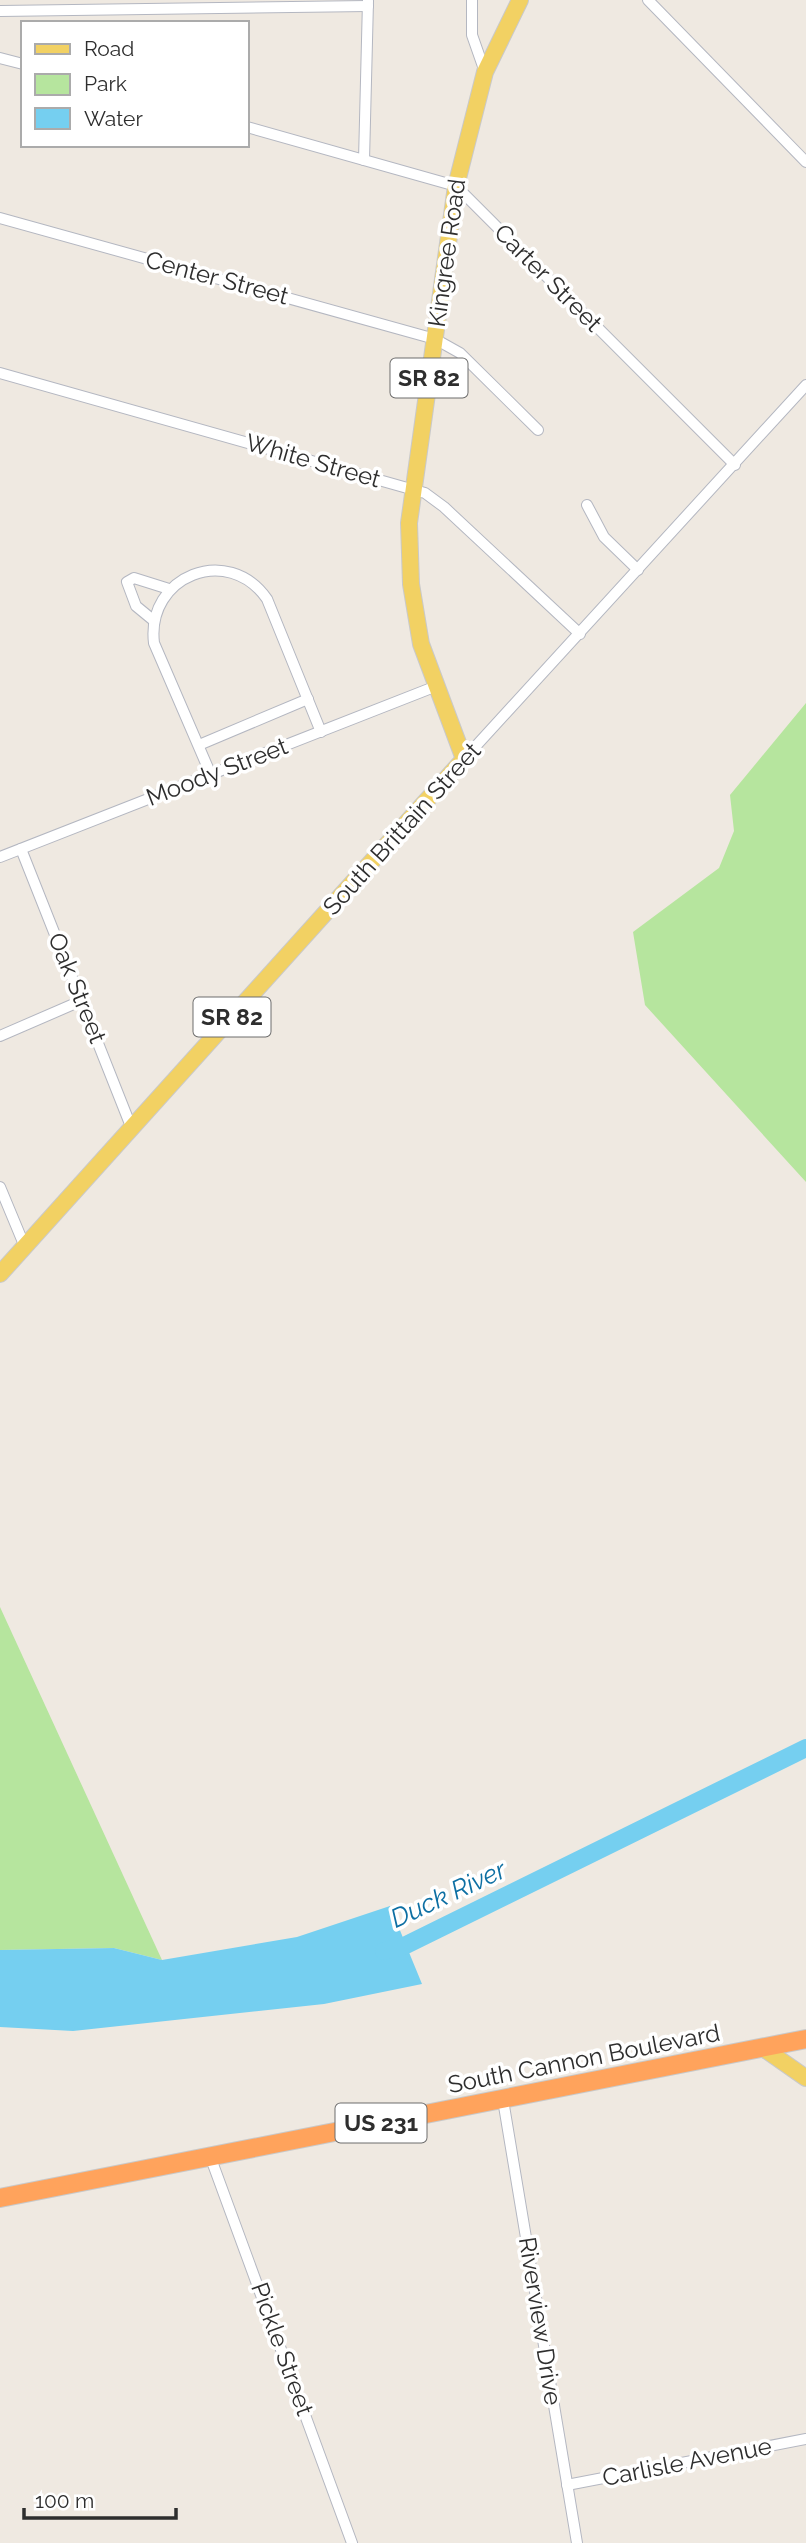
<svg xmlns="http://www.w3.org/2000/svg" width="806" height="2543" font-family="Raleway,sans-serif">
	<style>
		.green { fill: #b6e59e }
		.water { fill: #75cff0 }
		.lines { fill: none; stroke-linecap: round; stroke-linejoin: round }
		.river { stroke: #75cff0; stroke-width: 18 }
		.street-casing { stroke: #b4b7c1; stroke-width: 12 }
		.primary-casing { stroke: #c9c9c9; stroke-width: 18 }
		.highway-casing { stroke: #c9c9c9; stroke-width: 20 }
		.street { stroke: #fff; stroke-width: 10 }
		.primary { stroke: #f2d163; stroke-width: 16 }
		.highway { stroke: #ffa35c; stroke-width: 18 }
		.labels { text-anchor: middle; stroke-width: 7; stroke-linejoin: round; paint-order: stroke }
		.shield { fill: #fff; stroke: #6d6d6d; stroke-width: 2 }
		.shield-label { font-size: 23px; font-weight: bold; fill: #2e2e2e }
		.street-label { font-size: 24px; fill: #2e2e2e; stroke: #fff }
		.water-label { font-size: 26px; font-style: italic; fill: #0d6fa3; stroke: #fff }
	</style>
	<rect width="100%" height="100%" fill="#efe9e1"/>
	<g class="green">
		<polygon points="806,703 806,1182 645,1005 633,932 719,868 734,831 730,795"/>
		<polygon points="0,1607 162,1960 114,1948 0,1950"/>
	</g>
	<polygon class="water" points="390,1906 422,1984 324,2004 73,2031 0,2027 0,1950 114,1948 162,1960 297,1937"/>
	<g class="lines">
		<polyline class="river" points="384,1951 404,1946 806,1748"/>
		<defs>
			<g id="street">
				<polyline points="472,0 472,35 485,72"/>
				<polyline points="648,0 806,162"/>
				<polyline points="0,11 368,6"/>
				<polyline points="0,58 23,64"/>
				<polyline points="247,127 456,186 735,465"/>
				<polyline points="364,160 368,1"/>
				<polyline points="0,218 435,339 460,353 538,430"/>
				<polyline points="0,373 425,493 444,507 580,634"/>
				<polyline points="587,505 604,537 638,570"/>
				<polyline points="153,620 136,606 127,582 134,578 169,589"/>
				<polyline points="199,745 308,699"/>
				<polyline points="464,759 806,385"/>
				<path d="M211,775L154,643C146,576 228,543 267,599L321,732"/>
				<polyline points="21,849 132,1129"/>
				<polyline points="0,857 434,687"/>
				<polyline points="0,1036 83,1000"/>
				<polyline points="0,1187 25,1247"/>
				<polyline points="503,2100 577,2543"/>
				<polyline points="210,2156 352,2543"/>
				<polyline points="567,2485 806,2439"/>
			</g>
			<g id="primary">
				<polyline points="0,1274 464,759 421,644 411,584 409,523 456,186 485,72 520,0"/>
				<polyline points="763,2048 806,2078"/>
			</g>
			<polyline id="highway" points="0,2198 806,2039"/>
		</defs>
		<use href="#street" class="street-casing"/>
		<use href="#primary" class="primary-casing"/>
		<use href="#highway" class="highway-casing"/>
		<use href="#street" class="street"/>
		<use href="#primary" class="primary"/>
		<use href="#highway" class="highway"/>
	</g>
	<g class="labels">
		<g class="shield">
			<rect x="390.5" y="358.5" width="77" height="39" rx="5"/>
			<rect x="193.5" y="997.5" width="77" height="39" rx="5"/>
			<rect x="335.5" y="2103.5" width="91" height="39" rx="5"/>
		</g>
		<g class="shield-label">
			<text x="429" y="386">SR 82</text>
			<text x="232" y="1025">SR 82</text>
			<text x="381" y="2131">US 231</text>
		</g>
		<g class="street-label">
			<text transform="translate(447 253) rotate(-82)" y="8">Kingree Road</text>
			<text transform="translate(217 278) rotate(15)" y="8">Center Street</text>
			<text transform="translate(548 278) rotate(45)" y="8">Carter Street</text>
			<text transform="translate(313 461) rotate(16)" y="8">White Street</text>
			<text transform="translate(217 772) rotate(-21)" y="8">Moody Street</text>
			<text transform="translate(402 829) rotate(-48)" y="8">South Brittain Street</text>
			<text transform="translate(77 988) rotate(68)" y="8">Oak Street</text>
			<text transform="translate(584 2059) rotate(-11)" y="8">South Cannon Boulevard</text>
			<text transform="translate(540 2321) rotate(81)" y="8">Riverview Drive</text>
			<text transform="translate(282 2349) rotate(70)" y="8">Pickle Street</text>
			<text transform="translate(687 2462) rotate(-11)" y="8">Carlisle Avenue</text>
		</g>
		<g class="water-label">
			<text transform="translate(448 1894) rotate(-25)" y="9">Duck River</text>
		</g>
	</g>
	<rect x="21" y="21" width="228" height="126" fill="#ffffff" stroke="#ababab" stroke-width="2"/>
	<rect x="35" y="44" width="35" height="10" fill="#f2d163" stroke="#ababab" stroke-width="2"/>
	<text x="84" y="56" font-size="21" fill="#2e2e2e">Road</text>
	<rect x="35" y="74" width="35" height="21" fill="#b6e59e" stroke="#ababab" stroke-width="2"/>
	<text x="84" y="91" font-size="21" fill="#2e2e2e">Park</text>
	<rect x="35" y="108" width="35" height="21" fill="#75cff0" stroke="#ababab" stroke-width="2"/>
	<text x="84" y="126" font-size="21" fill="#2e2e2e">Water</text>
	<path d="M24 2508v10h152v-10" fill="none" stroke="#2e2e2e" stroke-width="3.5"/>
	<text x="35" y="2508" font-size="21" fill="#2e2e2e" stroke="#ffffff" stroke-width="5" paint-order="stroke">100 m</text>
</svg>
